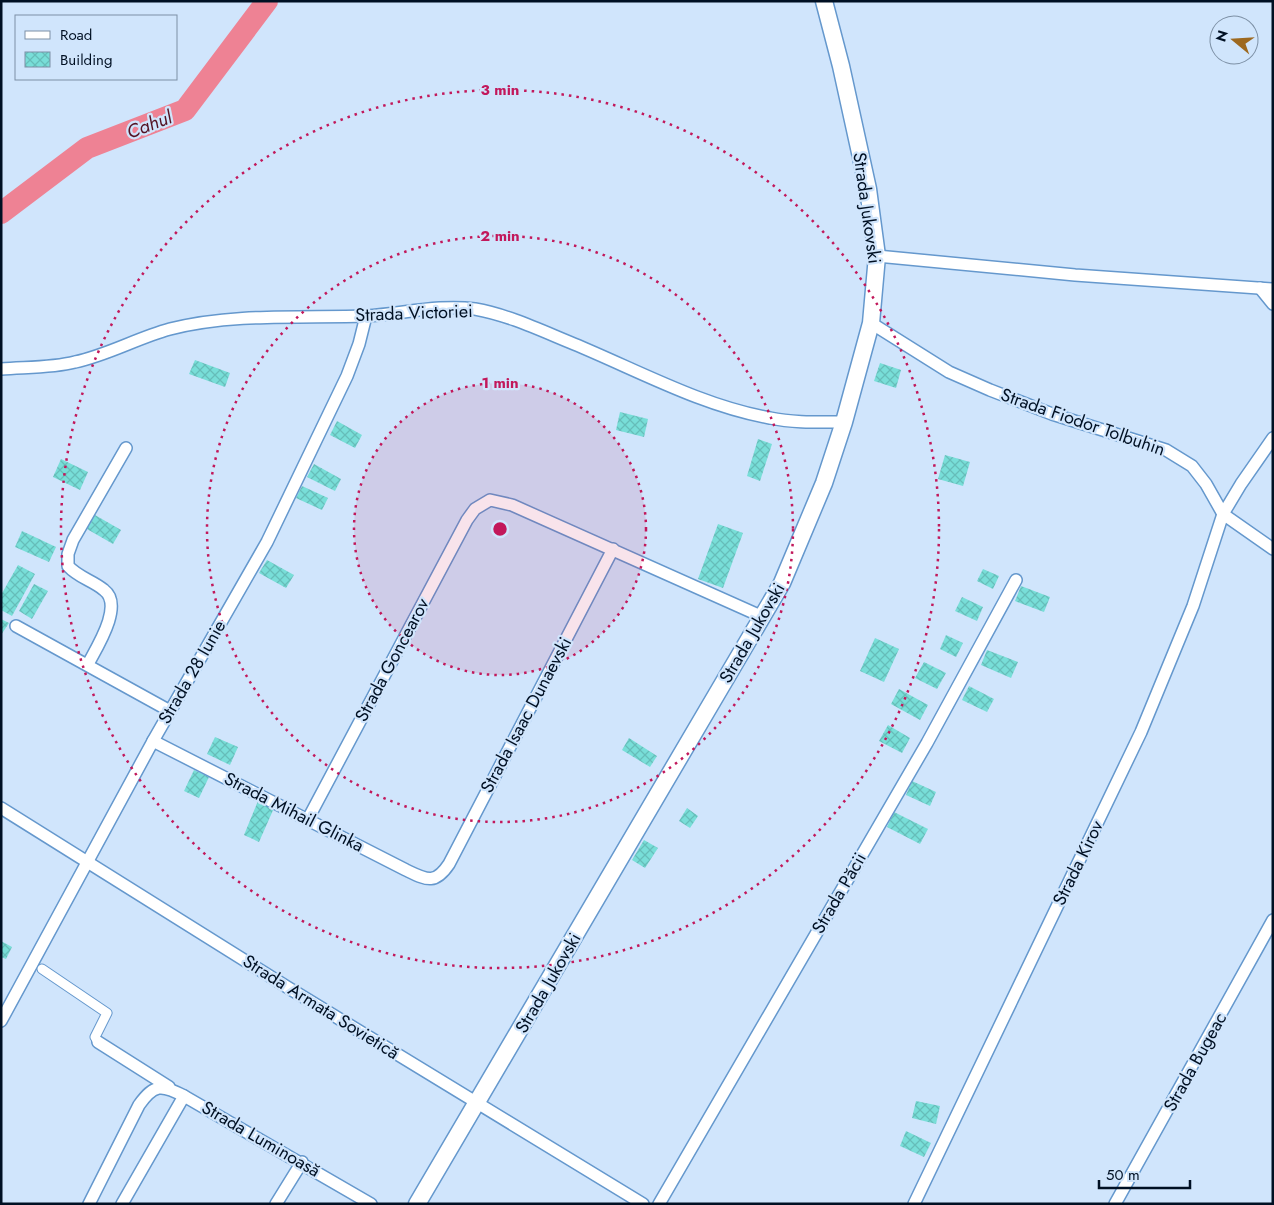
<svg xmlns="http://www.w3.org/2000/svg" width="1274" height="1205" font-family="Jost,sans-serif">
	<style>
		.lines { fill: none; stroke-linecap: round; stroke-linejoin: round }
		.stream { stroke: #ee8294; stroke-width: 4 }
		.river { stroke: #ee8294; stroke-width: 22 }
		.building { fill: url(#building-cross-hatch) }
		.pedestrian-casing { stroke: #6598cd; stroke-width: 11 }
		.minor-casing { stroke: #6598cd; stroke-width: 14 }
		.secondary-casing { stroke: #6598cd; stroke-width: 19 }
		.pedestrian { stroke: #fff; stroke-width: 9 }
		.minor { stroke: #fff; stroke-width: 11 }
		.secondary { stroke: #fff; stroke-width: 16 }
		.ring { fill: none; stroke: #c2185b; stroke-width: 2.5; stroke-dasharray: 2.5 5 }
		.labels { text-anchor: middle; stroke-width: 4.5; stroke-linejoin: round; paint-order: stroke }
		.street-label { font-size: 18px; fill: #001023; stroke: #d0e5fc }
		.water-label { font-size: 19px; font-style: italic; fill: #541122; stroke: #d0e5fc }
		.centre { fill: #c2185b; stroke: #d0e5fc; stroke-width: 2.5 }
		.ring-label { font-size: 15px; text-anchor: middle; font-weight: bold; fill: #c2185b; stroke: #d0e5fc; stroke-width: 4.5; stroke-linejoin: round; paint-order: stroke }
	</style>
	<defs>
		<pattern id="building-cross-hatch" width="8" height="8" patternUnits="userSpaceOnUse" patternTransform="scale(1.25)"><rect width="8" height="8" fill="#78ded8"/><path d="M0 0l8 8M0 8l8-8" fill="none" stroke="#66bdb9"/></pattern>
	</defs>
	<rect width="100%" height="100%" fill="#d0e5fc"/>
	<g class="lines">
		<polyline class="stream" points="1,213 2,213"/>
		<polyline class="river" points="1,213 87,148 185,110 267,1"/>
	</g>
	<g class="building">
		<polygon points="195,360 230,373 225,387 189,374"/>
		<polygon points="880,363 901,370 896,388 874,381"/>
		<polygon points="620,412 648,419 644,437 616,430"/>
		<polygon points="337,421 362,435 355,448 330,435"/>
		<polygon points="758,439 772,444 760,481 747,476"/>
		<polygon points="945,455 970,462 963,486 938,479"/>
		<polygon points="61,459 88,472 80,490 53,477"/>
		<polygon points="314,464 341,479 335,491 307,477"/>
		<polygon points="302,486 328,498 322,510 296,498"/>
		<polygon points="95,515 121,530 113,544 87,529"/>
		<polygon points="718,524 743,533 723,588 698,579"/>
		<polygon points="22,531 56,547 49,562 15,547"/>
		<polygon points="267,560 294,575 286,588 259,573"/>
		<polygon points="18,565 35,574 12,616 1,610 1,595"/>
		<polygon points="983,569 999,576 993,589 977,581"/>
		<polygon points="34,584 48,591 32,619 19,611"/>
		<polygon points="1021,586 1050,597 1044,612 1015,601"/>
		<polygon points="962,597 983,607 977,621 955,611"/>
		<polygon points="1,619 9,623 1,635"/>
		<polygon points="946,635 963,643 956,657 940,649"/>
		<polygon points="875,638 899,649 884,682 860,671"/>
		<polygon points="987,650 1018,662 1011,678 981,665"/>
		<polygon points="924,662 946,673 937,689 915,678"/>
		<polygon points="969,686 994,699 987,712 962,700"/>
		<polygon points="899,689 928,705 920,720 891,704"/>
		<polygon points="888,725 910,738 902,753 879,741"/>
		<polygon points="215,737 238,747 230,765 207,754"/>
		<polygon points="629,738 657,756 650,767 622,750"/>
		<polygon points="194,770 209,777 199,798 184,791"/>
		<polygon points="912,781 936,792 930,806 906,795"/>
		<polygon points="258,801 274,808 259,842 244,835"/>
		<polygon points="687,808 698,816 690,828 679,821"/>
		<polygon points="894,812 928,829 920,844 887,827"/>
		<polygon points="644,840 658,848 645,868 632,860"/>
		<polygon points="1,941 12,947 6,959 1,957"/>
		<polygon points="916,1101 940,1106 936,1124 912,1118"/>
		<polygon points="906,1131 931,1143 924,1157 900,1146"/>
	</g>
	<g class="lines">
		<defs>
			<polyline id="pedestrian" points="42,969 107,1013 95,1037 98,1042"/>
			<g id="minor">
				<polyline points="877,256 1075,275 1273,289"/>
				<polyline points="1260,288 1273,304"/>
				<polyline points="871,323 949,372 990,390 1052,414 1166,450 1192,466 1206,484 1223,514 1273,549"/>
				<path d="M1,369C25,367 52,368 75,362C108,355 137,338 170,329C233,313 302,318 366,316C402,314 439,304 475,309C509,315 542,331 574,344C637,370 702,406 770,418C794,423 819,422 844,422"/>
				<polyline points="16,626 170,711"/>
				<path d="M88,664C97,647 124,605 104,590C92,580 79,578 68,566V554L73,540L126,448"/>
				<path d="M153,741L406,870C427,880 435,885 449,864L613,549"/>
				<polyline points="1,808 287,987 643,1204"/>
				<polyline points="308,819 467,520 475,509 490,500 512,505 763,617"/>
				<polyline points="1,1021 153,741 267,542 347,376 359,344 366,316"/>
				<polyline points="98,1042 169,1087"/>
				<path d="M89,1204L139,1105C154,1084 161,1084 184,1096L371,1204"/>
				<polyline points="122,1204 184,1096"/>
				<polyline points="276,1204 302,1162"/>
				<polyline points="659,1204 927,743 1016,580"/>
				<polyline points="914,1204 1141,732 1193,606 1223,514 1241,484 1273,438"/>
				<polyline points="1115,1204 1273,920"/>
			</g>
			<polyline id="secondary" points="417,1204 782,583 824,483 844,422 871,323 877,256 868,189 841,66 824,1"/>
		</defs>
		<use href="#pedestrian" class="pedestrian-casing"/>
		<use href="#minor" class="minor-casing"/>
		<use href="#secondary" class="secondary-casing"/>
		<use href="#pedestrian" class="pedestrian"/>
		<use href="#minor" class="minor"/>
		<use href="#secondary" class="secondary"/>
	</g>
	<circle cx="500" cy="529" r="146" fill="#c2185b" fill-opacity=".12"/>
	<g class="ring">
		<circle cx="500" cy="529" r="146"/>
		<circle cx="500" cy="529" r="293"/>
		<circle cx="500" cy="529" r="439"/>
	</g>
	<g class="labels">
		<g class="street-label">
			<text transform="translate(867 208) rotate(82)" y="6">Strada Jukovski</text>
			<text transform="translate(414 313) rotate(-2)" y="6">Strada Victoriei</text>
			<text transform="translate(1083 422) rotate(19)" y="6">Strada Fiodor Tolbuhin</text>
			<text transform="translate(752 633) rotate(-60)" y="6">Strada Jukovski</text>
			<text transform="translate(392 660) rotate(-62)" y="6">Strada Goncearov</text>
			<text transform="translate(192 672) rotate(-60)" y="6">Strada 28 Iunie</text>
			<text transform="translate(526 715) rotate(-62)" y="6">Strada Isaac Dunaevski</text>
			<text transform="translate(294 812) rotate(27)" y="6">Strada Mihail Glinka</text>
			<text transform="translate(1078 863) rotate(-64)" y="6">Strada Kirov</text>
			<text transform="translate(839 893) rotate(-60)" y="6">Strada Păcii</text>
			<text transform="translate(548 983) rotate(-60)" y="6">Strada Jukovski</text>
			<text transform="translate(321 1007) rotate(32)" y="6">Strada Armata Sovietică</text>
			<text transform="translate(1195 1062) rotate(-61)" y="6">Strada Bugeac</text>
			<text transform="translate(261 1139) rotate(30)" y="6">Strada Luminoasă</text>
		</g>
		<g class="water-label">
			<text transform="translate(149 124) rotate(-21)" y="7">Cahul</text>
		</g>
	</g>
	<circle cx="500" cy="529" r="8" class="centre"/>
	<g class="ring-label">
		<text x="500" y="95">3 min</text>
		<text x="500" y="241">2 min</text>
		<text x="500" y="388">1 min</text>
	</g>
	<rect width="1274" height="1205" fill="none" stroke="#001023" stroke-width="5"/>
	<rect x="15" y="15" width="162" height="65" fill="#d0e5fc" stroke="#7d90a5"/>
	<rect x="25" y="31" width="25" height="8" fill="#ffffff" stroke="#7d90a5"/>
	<text x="60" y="40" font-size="15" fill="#001023">Road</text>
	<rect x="25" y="52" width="25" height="15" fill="url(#building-cross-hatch)" stroke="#7d90a5"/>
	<text x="60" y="65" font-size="15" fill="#001023">Building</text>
	<g transform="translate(1234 40) rotate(288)"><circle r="24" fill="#d0e5fc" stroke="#7d90a5"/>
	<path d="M0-4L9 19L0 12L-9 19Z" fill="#9d6920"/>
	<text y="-8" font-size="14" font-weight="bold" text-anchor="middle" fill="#001023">N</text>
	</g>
	<path d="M1099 1180v8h91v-8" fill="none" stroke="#001023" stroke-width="2.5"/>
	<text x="1106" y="1180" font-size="15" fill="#001023" stroke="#d0e5fc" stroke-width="4" paint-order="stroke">50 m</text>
</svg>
